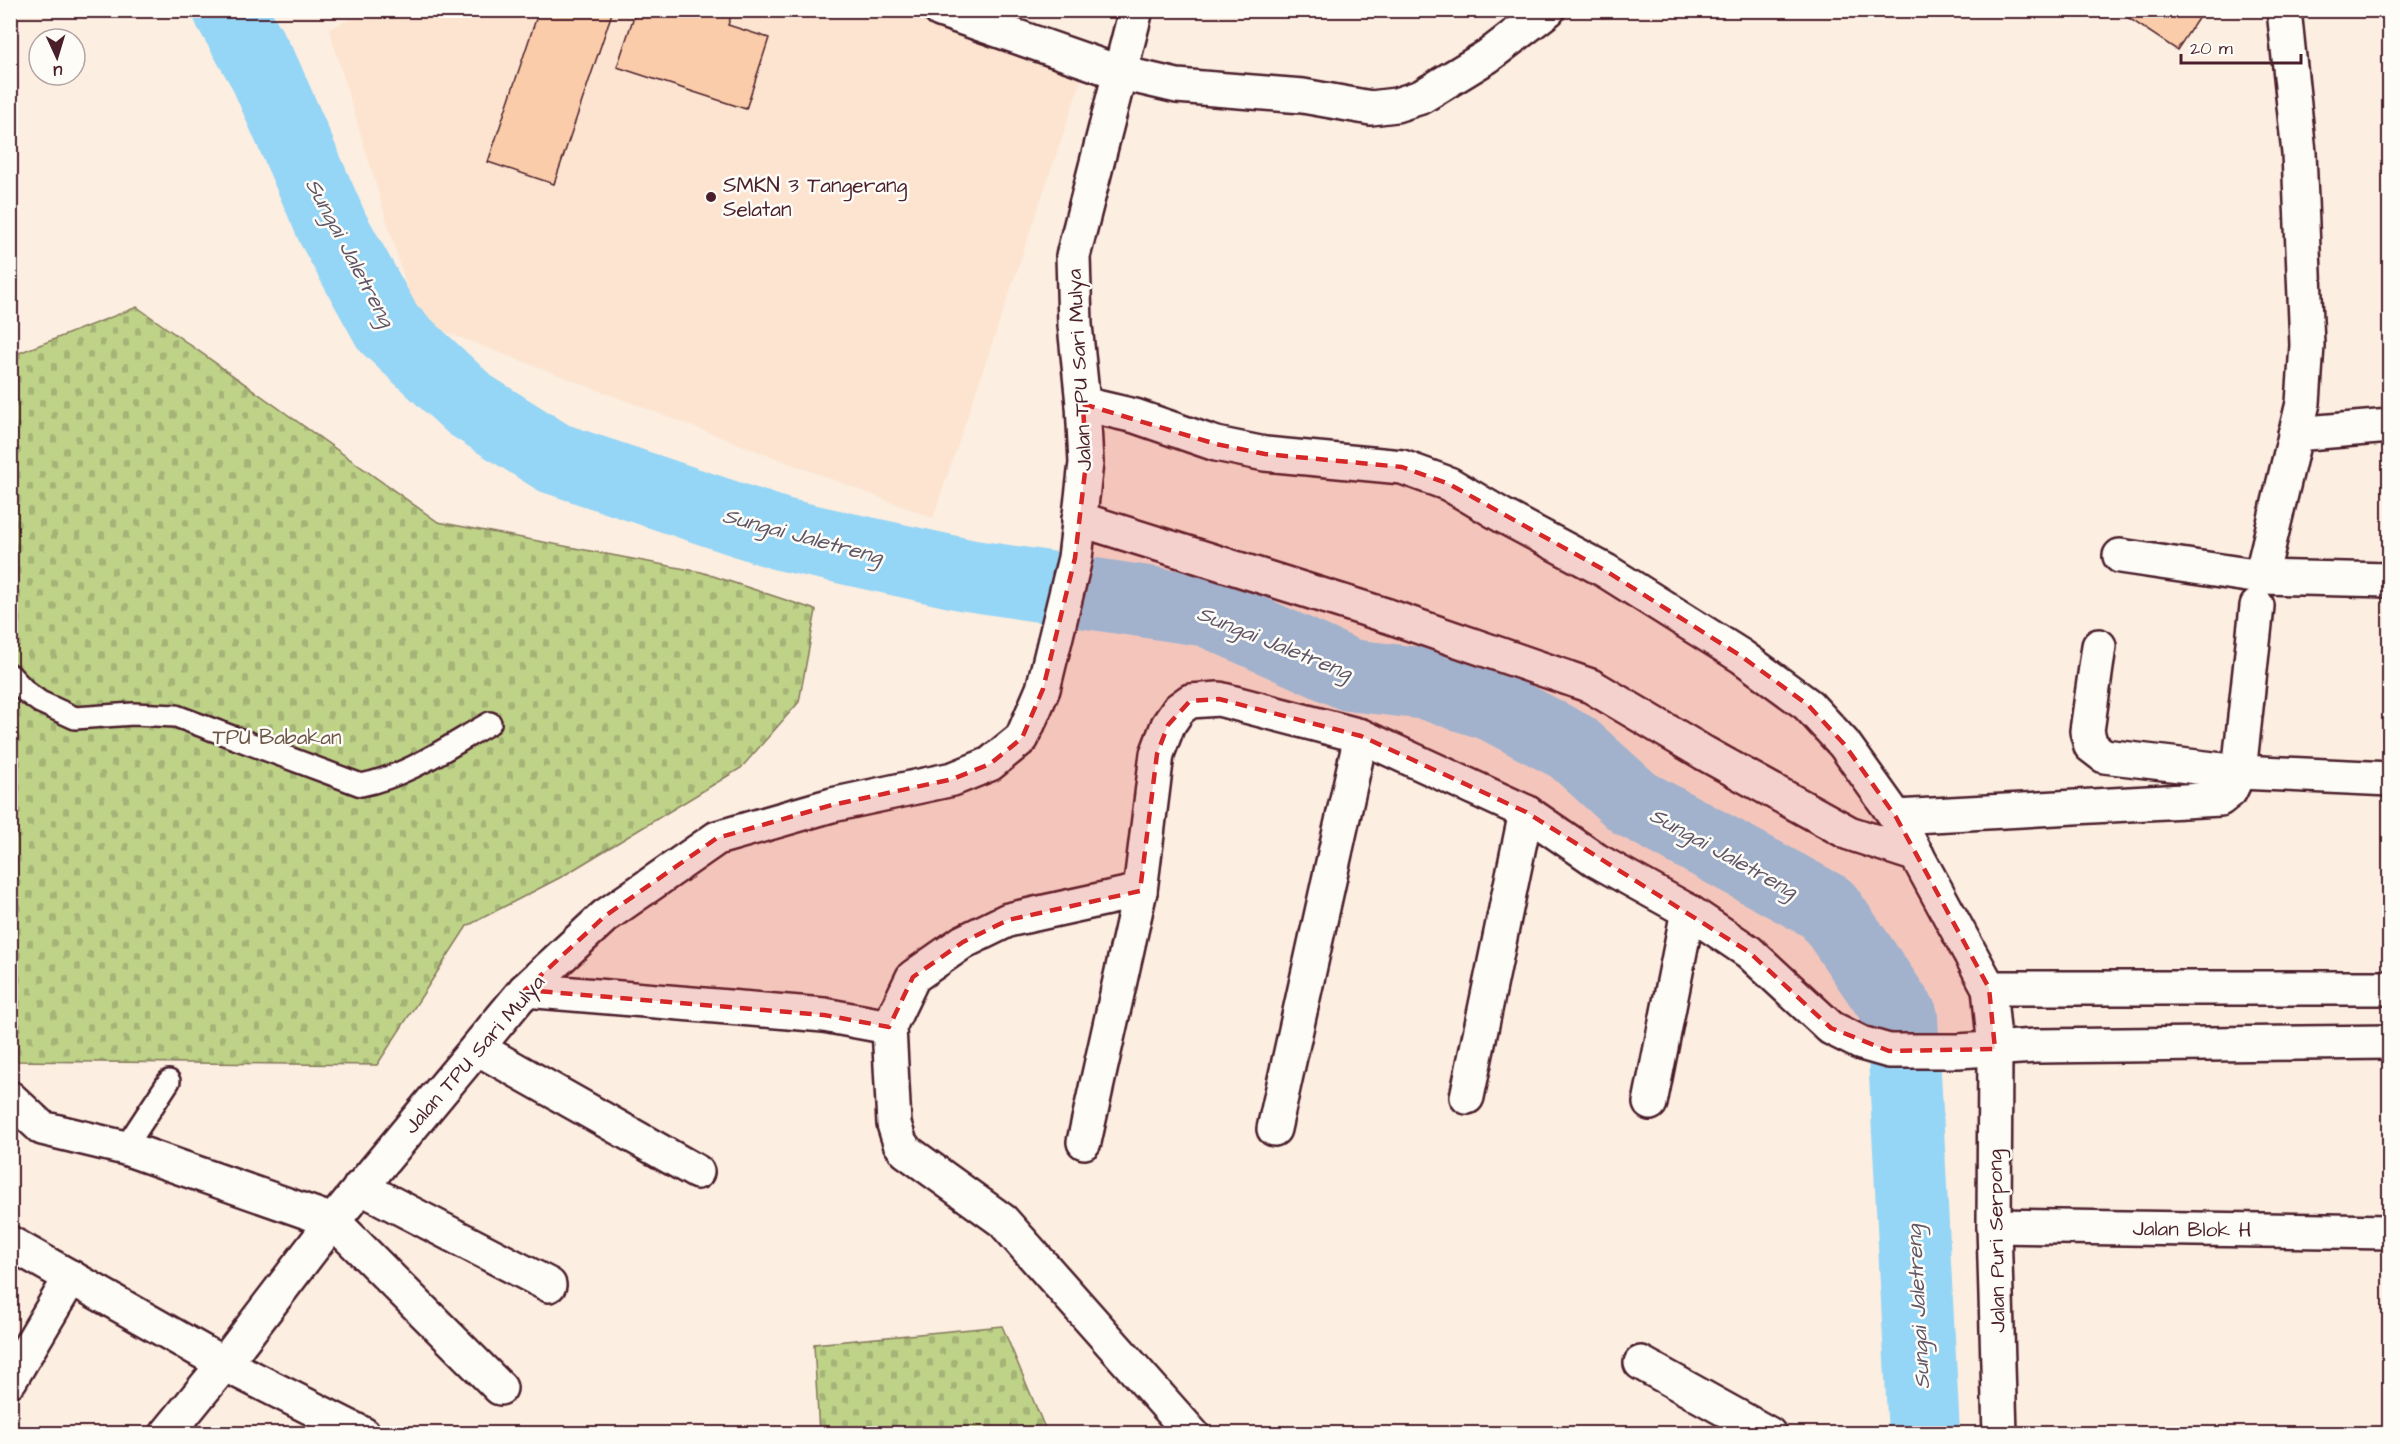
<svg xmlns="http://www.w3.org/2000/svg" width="2400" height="1444" font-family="'Architects Daughter',sans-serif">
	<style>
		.built { fill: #fce4d0 }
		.cemetery { fill: url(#cemetery-stones); stroke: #84785a; stroke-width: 1.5 }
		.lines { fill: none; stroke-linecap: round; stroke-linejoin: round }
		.river { stroke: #95d5f6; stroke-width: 72 }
		.building { fill: #fbcca9; stroke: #4a1f2b; stroke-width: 1.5 }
		.lane-casing { stroke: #4a1f2b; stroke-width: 26 }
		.street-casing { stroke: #4a1f2b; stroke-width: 38 }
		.lane { stroke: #fdfcf7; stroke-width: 21 }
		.street { stroke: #fdfcf7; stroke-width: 33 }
		.marked { fill: #d62828; fill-opacity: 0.2; stroke: #d62828; stroke-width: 4.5; stroke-dasharray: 12 8; stroke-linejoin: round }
		.poi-dot { fill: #4a1f2b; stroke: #fdfcf7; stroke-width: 2 }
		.labels { text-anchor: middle; stroke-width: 5; stroke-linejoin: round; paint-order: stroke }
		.poi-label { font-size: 21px; fill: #4a1f2b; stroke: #fdfcf7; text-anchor: start }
		.street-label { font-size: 21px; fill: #4a1f2b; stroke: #fdfcf7 }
		.park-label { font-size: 21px; fill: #6d5547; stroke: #fdfcf7 }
		.water-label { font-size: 22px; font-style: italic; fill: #605668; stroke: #fdfcf7 }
	</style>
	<defs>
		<pattern id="cemetery-stones" width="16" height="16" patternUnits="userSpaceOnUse" patternTransform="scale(1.5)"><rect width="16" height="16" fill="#bed288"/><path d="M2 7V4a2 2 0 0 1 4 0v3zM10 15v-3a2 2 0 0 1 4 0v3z" fill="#a5b476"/></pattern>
	</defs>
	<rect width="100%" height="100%" fill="#fceee0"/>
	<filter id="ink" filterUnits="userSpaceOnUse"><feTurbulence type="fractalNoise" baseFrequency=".0167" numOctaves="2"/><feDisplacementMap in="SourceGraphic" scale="12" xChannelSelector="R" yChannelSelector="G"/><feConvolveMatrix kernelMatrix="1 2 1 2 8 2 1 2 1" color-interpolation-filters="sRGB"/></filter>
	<g filter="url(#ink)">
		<polygon class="built" points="369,10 914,11 1084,72 933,518 417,321 329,29"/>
		<g class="cemetery">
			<polygon points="137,307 438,522 701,572 816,610 799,702 741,768 563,876 467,926 377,1065 11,1061 11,356"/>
			<polygon points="1002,1326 1047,1433 819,1433 814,1344"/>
		</g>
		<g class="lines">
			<polyline class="river" points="229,10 264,71 333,229 388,328 470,405 554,458 781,534 967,575 1208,611 1350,675 1427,684 1492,705 1572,747 1634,803 1827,908 1902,1017 1924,1434"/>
		</g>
		<g class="building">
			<polygon points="539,10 613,10 554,184 488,162"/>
			<polygon points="636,10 672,10 682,14 683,10 733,10 728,25 769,38 746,109 617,67"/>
			<polygon points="2122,10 2201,10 2203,11 2177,50 2121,13"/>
		</g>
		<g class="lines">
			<defs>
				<g id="lane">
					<path d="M10,675L26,692L40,702L75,718L133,714L176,716L361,785C408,776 449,746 490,723"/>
					<polyline points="125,1148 169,1081"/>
				</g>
				<g id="street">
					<polyline points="940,10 1121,73 1177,86 1303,96 1371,108 1396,105 1421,97 1488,56 1548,10"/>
					<polyline points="1083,404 1135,416 1216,444 1265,454 1402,467 1449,484 1503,516 1606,571 1741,656 1808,705 1844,744 1896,817 1989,988 1995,1049 1994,1226 2000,1434"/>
					<polyline points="2295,434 2390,426"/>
					<polyline points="1079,519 1388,616 1591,686 1704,753 1849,833 1917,855"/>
					<polyline points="2120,556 2261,577 2390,580"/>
					<polyline points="2261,577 2303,403 2307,345 2299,153 2284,10"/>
					<polyline points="2099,646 2087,731 2091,746 2104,756 2239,772 2390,779"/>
					<polyline points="1896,817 2220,799 2230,791 2239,772 2257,606"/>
					<polyline points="1140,891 1008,920 963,942 913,977 889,1027 894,1124 900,1143 906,1151 1003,1221 1192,1434"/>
					<polyline points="1989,988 2385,988"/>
					<polyline points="525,990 824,1015 889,1027"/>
					<polyline points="477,1048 697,1172"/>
					<polyline points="1467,1097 1526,812"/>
					<polyline points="10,1098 42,1128 125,1148 333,1221 500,1388"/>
					<polyline points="1650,1103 1688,911"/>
					<polyline points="1274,1129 1361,736"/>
					<polyline points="1084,1142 1140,891 1157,754 1168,725 1179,709 1190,701 1219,699 1361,736 1526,812 1596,860 1688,911 1749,952 1831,1028 1861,1043 1889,1051 1958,1051 2036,1046 2390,1042"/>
					<polyline points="360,1187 549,1285"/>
					<polyline points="1994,1226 2390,1232"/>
					<polyline points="10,1243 224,1364 363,1434"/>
					<polyline points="1641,1363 1769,1434"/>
					<polyline points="10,1380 71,1277"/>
					<polyline points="167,1434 224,1364 333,1221 525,990 605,916 717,838 832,805 953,779 990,764 1022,738 1043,689 1075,558 1086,463 1083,404 1075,325 1073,256 1136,10"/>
				</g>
			</defs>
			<use href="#lane" class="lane-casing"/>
			<use href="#street" class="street-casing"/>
			<use href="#lane" class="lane"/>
			<use href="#street" class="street"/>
		</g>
	</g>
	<path class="marked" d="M1083,404L1216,444L1265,454L1402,467L1449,484L1606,571L1741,656L1808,705L1844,744L1896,817L1989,988L1995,1049L1889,1051L1831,1028L1749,952L1526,812L1361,736L1219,699L1190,701L1168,725L1157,754L1140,891L1008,920L963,942L913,977L889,1027L824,1015L525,990L605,916L717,838L832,805L953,779L990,764L1022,738L1043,689L1075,558L1086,463Z"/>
	<circle class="poi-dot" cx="711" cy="197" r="6"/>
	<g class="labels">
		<g class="poi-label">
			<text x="723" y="192">SMKN 3 Tangerang<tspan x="723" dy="24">Selatan</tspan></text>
		</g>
		<g class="street-label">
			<text transform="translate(1079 370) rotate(-93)" y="7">Jalan TPU Sari Mulya</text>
			<text transform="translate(474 1054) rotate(-49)" y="7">Jalan TPU Sari Mulya</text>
			<text transform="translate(2192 1229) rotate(1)" y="7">Jalan Blok H</text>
			<text transform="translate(1996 1241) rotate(-91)" y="7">Jalan Puri Serpong</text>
		</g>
		<g class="park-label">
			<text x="277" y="744">TPU Babakan</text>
		</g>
		<g class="water-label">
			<text transform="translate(351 252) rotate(62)" y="8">Sungai Jaletreng</text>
			<text transform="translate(803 535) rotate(15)" y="8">Sungai Jaletreng</text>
			<text transform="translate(1275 642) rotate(22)" y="8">Sungai Jaletreng</text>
			<text transform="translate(1724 852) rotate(29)" y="8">Sungai Jaletreng</text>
			<text transform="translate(1917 1307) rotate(-93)" y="8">Sungai Jaletreng</text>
		</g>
	</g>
	<rect width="2400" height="1444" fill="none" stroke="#fdfcf7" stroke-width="36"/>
	<rect x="18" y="18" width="2364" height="1408" fill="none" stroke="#4a1f2b" stroke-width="2" filter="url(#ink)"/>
	<g transform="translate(57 57) rotate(176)"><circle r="28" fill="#fdfcf7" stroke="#b5a4a5" stroke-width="1.5"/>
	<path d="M0-4.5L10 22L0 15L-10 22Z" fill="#4a1f2b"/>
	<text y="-9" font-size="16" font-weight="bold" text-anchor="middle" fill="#4a1f2b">U</text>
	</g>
	<path d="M2181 54v9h120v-9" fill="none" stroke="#4a1f2b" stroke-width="3"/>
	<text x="2190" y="54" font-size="18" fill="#4a1f2b" stroke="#fdfcf7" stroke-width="4.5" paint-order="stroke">20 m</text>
</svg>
